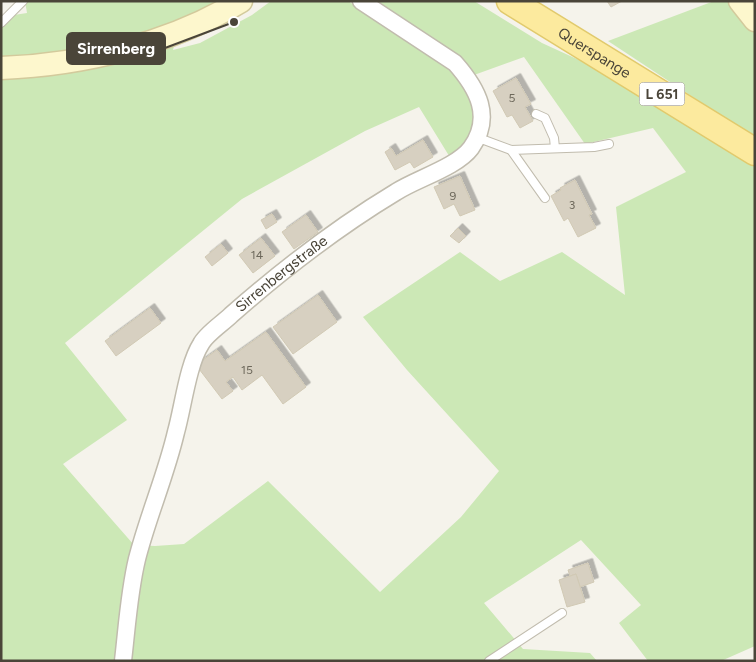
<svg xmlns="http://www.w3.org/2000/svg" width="756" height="662" font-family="Figtree,sans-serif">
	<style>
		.green { fill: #cce8b6 }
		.building { fill: #d7d0c1; stroke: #d1c9b4; filter: url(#shadow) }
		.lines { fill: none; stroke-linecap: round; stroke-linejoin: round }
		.lane-casing { stroke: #c1bcae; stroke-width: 10 }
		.street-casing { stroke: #c1bcae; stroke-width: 19 }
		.secondary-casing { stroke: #d3ca9c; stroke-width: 25 }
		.primary-casing { stroke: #e1ca6d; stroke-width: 29 }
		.lane { stroke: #fff; stroke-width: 8 }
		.street { stroke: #fff; stroke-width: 16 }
		.secondary { stroke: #fdf7cd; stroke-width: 22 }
		.primary { stroke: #fcea9e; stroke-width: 26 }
		.labels { text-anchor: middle; stroke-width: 4; stroke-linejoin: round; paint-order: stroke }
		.number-label { font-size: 12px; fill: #6d685b }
		.shield { fill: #fff; stroke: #807d74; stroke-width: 1 }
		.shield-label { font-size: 14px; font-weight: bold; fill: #4a4539 }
		.street-label { font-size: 15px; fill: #4a4539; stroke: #fff }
		.leader { fill: none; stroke: #4a4539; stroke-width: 2 }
		.callout-dot { fill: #4a4539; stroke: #fff; stroke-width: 2 }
		.callout { fill: #4a4539; stroke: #4a4539; stroke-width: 2 }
		.callout-label { font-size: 16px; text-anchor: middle; font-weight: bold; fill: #fff }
	</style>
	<defs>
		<filter id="shadow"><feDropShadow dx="4.5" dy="-4.5" stdDeviation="0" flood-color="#0004"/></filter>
	</defs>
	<rect width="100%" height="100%" fill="#f5f3eb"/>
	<g class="green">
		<polygon points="25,1 224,1 133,39 50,58 1,59 1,17 27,13"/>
		<path d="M271,1H348L445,64C479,97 486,123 451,159L419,107L365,131L242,199L65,343L127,420L63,464L134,545L155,546L184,544L268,481L380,592L461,517L499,471L407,370L363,317L460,252L500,281L562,252L625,295L616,207L686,172L653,128L585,144L524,57L474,75L455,53L374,1H474L542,43L579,60L755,162V646L721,661H648L619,623L641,605L581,540L484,603L523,649L590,653L597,661H1V76L176,38L173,50L200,43L252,15Z"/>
		<polygon points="714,1 729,1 755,32 755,138 608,41"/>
	</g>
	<g class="building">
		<polygon points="607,1 622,1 611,7"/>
		<polygon points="516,78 531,104 525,107 533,121 520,128 512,115 507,117 493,91"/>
		<polygon points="423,140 433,157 414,168 410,162 395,170 385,152 391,148 396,156"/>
		<polygon points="460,176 475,210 460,216 454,204 444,209 434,187"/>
		<polygon points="575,180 592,214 589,215 596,228 578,237 568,218 564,221 551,196 561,190 560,188"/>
		<polygon points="272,214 277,222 266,229 261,220"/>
		<polygon points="306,215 318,232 294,249 282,232"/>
		<polygon points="458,228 466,236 459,243 450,236"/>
		<polygon points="261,238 275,256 253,273 239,255"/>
		<polygon points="221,244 228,253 212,266 205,257"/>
		<polygon points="318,295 337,322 293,354 273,327"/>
		<polygon points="150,308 161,323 116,356 105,341"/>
		<polygon points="266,332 306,387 283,404 262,375 242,390 233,377 226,382 233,391 222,399 196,365 217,350 225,361"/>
		<polygon points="588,563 594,582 580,587 576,574 570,576 568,570"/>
		<polygon points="576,574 585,602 567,607 559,580"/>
	</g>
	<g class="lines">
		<defs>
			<g id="lane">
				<polyline points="1,23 23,1"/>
				<polyline points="536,114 545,118 554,138 555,148"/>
				<polyline points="476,137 511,150 594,147 609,144"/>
				<polyline points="511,150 545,198"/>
				<polyline points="489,661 562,613"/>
			</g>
			<g id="street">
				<path id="s1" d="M123,661C127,627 129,592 137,559C148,516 166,475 176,432C183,407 188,364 201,344C206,334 223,323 231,315C281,271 338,227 396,192C416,179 457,167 471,148C493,117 478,89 455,63L361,1"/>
			</g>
			<g id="secondary">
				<polyline points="740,1 755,20"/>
				<path d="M1,68C83,65 170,44 241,1"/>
			</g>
			<g id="primary">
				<path id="s2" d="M510,1L755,152"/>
			</g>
		</defs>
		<use href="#lane" class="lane-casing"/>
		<use href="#street" class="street-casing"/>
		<use href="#secondary" class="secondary-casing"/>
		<use href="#primary" class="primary-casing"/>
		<use href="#lane" class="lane"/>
		<use href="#street" class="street"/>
		<use href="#secondary" class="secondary"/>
		<use href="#primary" class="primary"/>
	</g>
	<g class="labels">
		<g class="number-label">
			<text x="512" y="102">5</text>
			<text x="453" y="200">9</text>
			<text x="572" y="209">3</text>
			<text x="257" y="259">14</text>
			<text x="247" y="374">15</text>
		</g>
		<rect class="shield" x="639.5" y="82.5" width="45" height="23" rx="4"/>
		<g class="shield-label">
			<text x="662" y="99">L 651</text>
		</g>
		<g class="street-label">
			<text dy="5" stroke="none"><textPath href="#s2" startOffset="99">Querspange</textPath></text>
			<text dy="5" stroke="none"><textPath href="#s1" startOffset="435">Sirrenbergstraße</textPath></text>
		</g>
	</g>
	<path class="leader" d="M234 22L165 48"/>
	<circle class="callout-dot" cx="234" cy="22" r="5"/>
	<rect class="callout" x="67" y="33" width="98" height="31" rx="5"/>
	<g class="callout-label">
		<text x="116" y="54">Sirrenberg</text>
	</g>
	<rect width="756" height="662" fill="none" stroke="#4a4539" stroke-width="5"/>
</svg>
